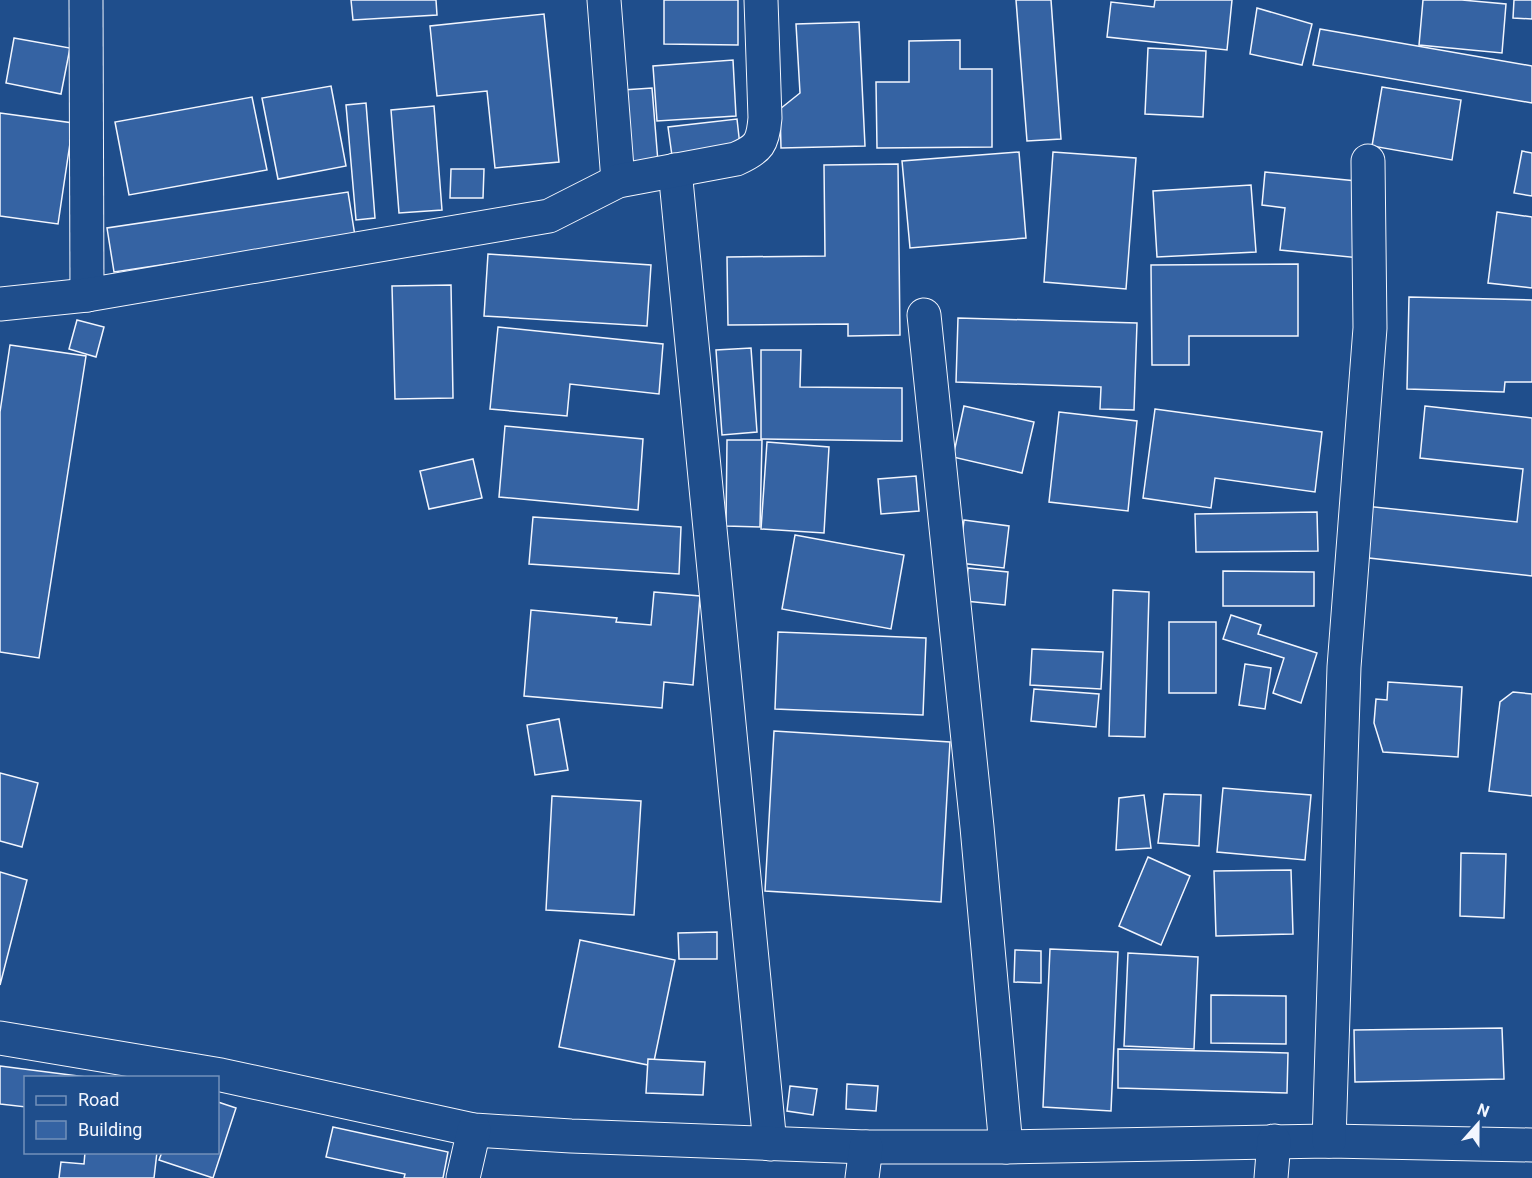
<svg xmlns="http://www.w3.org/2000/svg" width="1532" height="1178" font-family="Roboto,sans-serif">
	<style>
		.building { fill: #3563a3; stroke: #f2f6ff; stroke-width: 1.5 }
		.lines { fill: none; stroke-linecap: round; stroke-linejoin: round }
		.street-casing { stroke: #f2f6ff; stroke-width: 35 }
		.street { stroke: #1f4e8c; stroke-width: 33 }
	</style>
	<rect width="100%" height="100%" fill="#1f4e8c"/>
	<g class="building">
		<polygon points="351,0 436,0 437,15 353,20"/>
		<polygon points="664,0 738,0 738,45 664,44"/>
		<polygon points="1016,0 1051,0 1061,139 1027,141"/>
		<polygon points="1155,0 1232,0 1227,50 1107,37 1111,2 1154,7"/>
		<polygon points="1423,0 1462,0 1506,4 1502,53 1419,45"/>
		<polygon points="1514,0 1532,0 1532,19 1513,18"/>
		<polygon points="1257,8 1312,24 1302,65 1250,54"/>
		<polygon points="544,14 559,162 495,168 487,91 437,96 430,26"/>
		<polygon points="859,22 865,146 781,148 780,109 800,93 796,24"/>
		<polygon points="1320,29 1532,66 1532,103 1313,65"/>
		<polygon points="14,38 70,48 61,94 6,83"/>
		<polygon points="960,40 960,69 992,69 992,147 877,148 876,82 909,82 909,41"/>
		<polygon points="1148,48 1206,51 1203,117 1145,114"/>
		<polygon points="733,60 736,116 657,121 653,66"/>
		<polygon points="331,86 346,166 278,179 262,98"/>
		<polygon points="1382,87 1461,100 1452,160 1372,146"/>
		<polygon points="652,88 658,162 628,165 623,90"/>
		<polygon points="252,97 267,170 129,195 115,122"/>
		<polygon points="366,103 375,218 356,220 346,105"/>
		<polygon points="434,106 442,210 399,213 391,110"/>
		<polygon points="0,113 73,123 58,224 0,216"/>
		<polygon points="737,119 741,155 673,163 668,127"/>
		<polygon points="1522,151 1532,153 1532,196 1514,193"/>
		<polygon points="1019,152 1026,238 910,248 902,161"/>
		<polygon points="1053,152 1136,158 1126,289 1044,282"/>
		<polygon points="898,164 900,335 848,336 848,324 728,325 727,257 825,256 824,165"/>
		<polygon points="451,169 484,169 483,198 450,198"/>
		<polygon points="1265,172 1367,182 1360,258 1280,250 1285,208 1262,205"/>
		<polygon points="1251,185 1256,252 1157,257 1153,191"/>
		<polygon points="348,192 355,236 114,272 107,228"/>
		<polygon points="1497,212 1532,217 1532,288 1488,283"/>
		<polygon points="488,254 651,265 647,326 484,316"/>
		<polygon points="1298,264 1298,336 1189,336 1189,365 1152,365 1151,265"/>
		<polygon points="451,285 453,398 395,399 392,286"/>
		<polygon points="1409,297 1532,300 1532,382 1505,382 1504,392 1407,389"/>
		<polygon points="958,318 1137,323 1134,410 1100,409 1101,387 956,382"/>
		<polygon points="77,320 104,327 96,357 69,349"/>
		<polygon points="498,327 663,344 659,394 570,384 567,416 490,409"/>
		<polygon points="10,345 86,356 39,658 0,652 0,412"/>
		<polygon points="751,348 757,432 722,435 716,350"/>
		<polygon points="761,350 801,350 800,387 902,388 902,441 761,439"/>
		<polygon points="964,406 1034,422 1022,473 953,457"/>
		<polygon points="1425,406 1532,418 1532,576 1360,557 1365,506 1517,522 1523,469 1420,458"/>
		<polygon points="1155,409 1322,432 1315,492 1215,478 1211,508 1143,498"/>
		<polygon points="1059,412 1137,421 1128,511 1049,502"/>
		<polygon points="505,426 643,439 638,510 499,497"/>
		<polygon points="727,440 762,440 760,527 726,526"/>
		<polygon points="767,442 829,447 824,533 761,529"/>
		<polygon points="473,459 482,498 429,509 420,471"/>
		<polygon points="916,476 919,511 881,514 878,479"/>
		<polygon points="1317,512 1318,551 1196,552 1195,514"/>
		<polygon points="533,517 681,527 679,574 529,564"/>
		<polygon points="964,520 1009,526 1004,568 959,563"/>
		<polygon points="795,535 904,555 891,629 782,609"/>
		<polygon points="968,568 1008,572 1005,605 965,601"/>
		<polygon points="1223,571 1314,572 1314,606 1223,606"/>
		<polygon points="1113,590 1149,592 1145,737 1109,736"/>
		<polygon points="654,592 700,596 693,685 664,682 662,708 524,696 531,610 617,618 616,622 651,625"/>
		<polygon points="1231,615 1261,625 1258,634 1317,653 1301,703 1273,693 1284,658 1223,639"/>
		<rect x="1169" y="622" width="47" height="71"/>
		<polygon points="778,632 926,638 923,715 775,709"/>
		<polygon points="1032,649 1103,652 1101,689 1030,685"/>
		<polygon points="1245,664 1271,668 1265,709 1239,705"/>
		<polygon points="1388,682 1462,687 1458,757 1383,752 1374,723 1376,699 1387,700"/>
		<polygon points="1034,689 1099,694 1096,727 1031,721"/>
		<polygon points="1513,692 1532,694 1532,796 1489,791 1500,702"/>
		<polygon points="559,719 568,770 535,775 527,725"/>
		<polygon points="774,731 950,742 941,902 765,891"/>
		<polygon points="0,773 38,783 22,847 0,841"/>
		<polygon points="1223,788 1311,795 1305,860 1217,852"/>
		<polygon points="1164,794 1201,795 1199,846 1158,843"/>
		<polygon points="1144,795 1151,848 1116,850 1119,798"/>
		<polygon points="552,796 641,801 634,915 546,910"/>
		<polygon points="1461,853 1506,854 1504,918 1460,916"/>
		<polygon points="1148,857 1190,876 1161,945 1119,926"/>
		<polygon points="1291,870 1293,934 1216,936 1214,871"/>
		<polygon points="0,872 27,880 0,985"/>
		<polygon points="717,932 717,959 679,959 678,933"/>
		<polygon points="580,940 675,960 653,1066 559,1047"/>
		<polygon points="1050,949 1118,952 1111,1111 1043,1107"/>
		<polygon points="1015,950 1041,951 1041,983 1014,982"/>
		<polygon points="1128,953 1198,957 1194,1049 1124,1046"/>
		<polygon points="1211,995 1286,996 1286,1044 1211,1043"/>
		<polygon points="1502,1028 1504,1079 1355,1082 1354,1030"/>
		<polygon points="1118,1049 1288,1053 1287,1093 1118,1088"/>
		<polygon points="648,1059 705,1062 703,1095 646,1093"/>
		<polygon points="0,1066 94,1078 26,1078 26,1107 0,1104"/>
		<polygon points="847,1084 878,1086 876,1111 846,1109"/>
		<polygon points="790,1086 817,1089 813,1115 787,1111"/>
		<polygon points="218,1102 236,1108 213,1178 159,1160 162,1152 218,1152"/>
		<polygon points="333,1127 448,1152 443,1178 404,1178 405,1174 326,1157"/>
		<polygon points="85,1152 157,1152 154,1178 59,1178 61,1162 84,1164"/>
	</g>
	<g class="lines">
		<defs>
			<g id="street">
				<polyline points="86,0 87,295"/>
				<polyline points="604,0 618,181"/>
				<polyline points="675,170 770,1144"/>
				<path d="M0,304L87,295L549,216L618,181L736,159C759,149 763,143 765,118L761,0"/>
				<polyline points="924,315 977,827 1006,1147"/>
				<polyline points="0,1038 221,1075 474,1130 571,1136 866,1147 1006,1147 1329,1141 1532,1145"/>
				<polyline points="1329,1141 1344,667 1370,328 1368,161"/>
				<polyline points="463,1178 474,1130"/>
				<polyline points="862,1178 866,1147"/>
				<polyline points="1271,1178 1274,1141"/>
			</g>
		</defs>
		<use href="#street" class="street-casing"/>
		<use href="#street" class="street"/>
	</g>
	<rect x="24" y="1076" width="195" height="78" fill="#1f4e8c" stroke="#7391ba" stroke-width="1.5"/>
	<rect x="36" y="1096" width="30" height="9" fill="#1f4e8c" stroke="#7391ba" stroke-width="1.5"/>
	<text x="78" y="1106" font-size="18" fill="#f2f6ff">Road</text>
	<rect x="36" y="1121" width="30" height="18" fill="#3563a3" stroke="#7391ba" stroke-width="1.5"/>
	<text x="78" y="1136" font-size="18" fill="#f2f6ff">Building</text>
	<g transform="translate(1478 1124) rotate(21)" stroke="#1f4e8c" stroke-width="4.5" paint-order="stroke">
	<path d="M0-4.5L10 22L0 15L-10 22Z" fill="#f2f6ff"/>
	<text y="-9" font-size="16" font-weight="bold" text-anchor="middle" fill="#f2f6ff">N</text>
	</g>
</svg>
